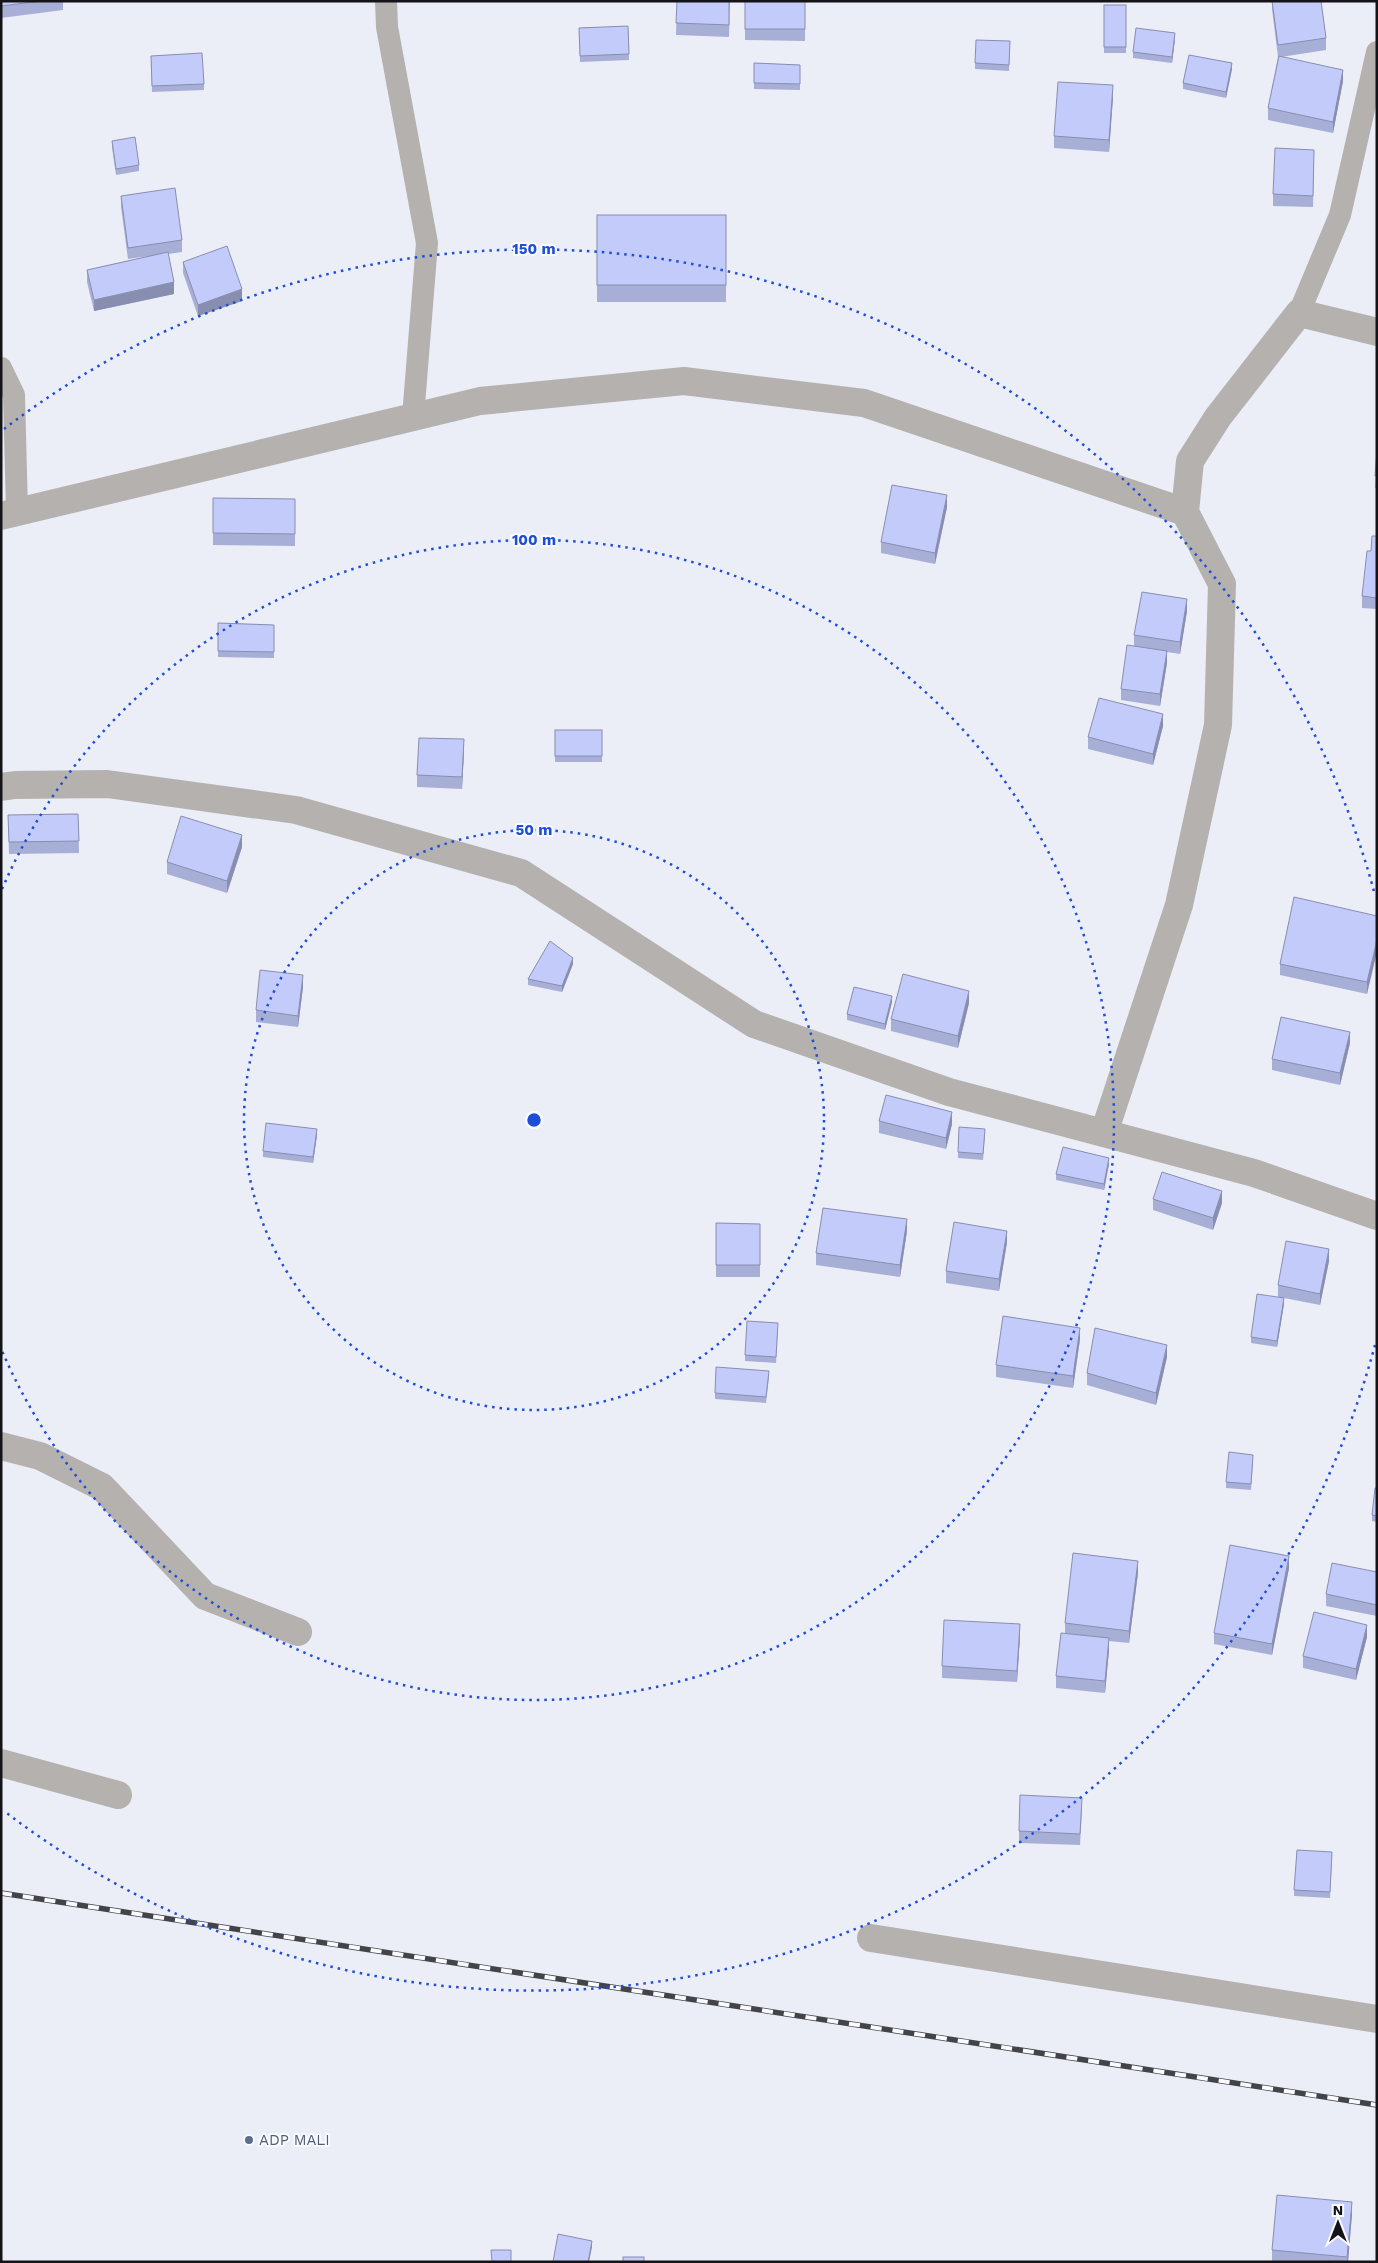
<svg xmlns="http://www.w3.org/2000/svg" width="1378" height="2263" font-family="'Work Sans',sans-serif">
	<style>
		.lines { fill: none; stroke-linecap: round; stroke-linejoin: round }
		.pedestrian { stroke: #b5b1ae; stroke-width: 22 }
		.minor { stroke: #b5b1ae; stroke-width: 28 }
		.rail-casing { stroke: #434449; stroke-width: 5.5 }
		.rail { stroke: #fafbff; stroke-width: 4; stroke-dasharray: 11; stroke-linecap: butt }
		.wall { fill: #a8afd7 }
		.shaded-wall { fill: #888eaf }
		.building { fill: #c3cbfa; stroke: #888eaf }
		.ring { fill: none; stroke: #1d4ed8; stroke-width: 2.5; stroke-dasharray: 2.5 5 }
		.service-dot { fill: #5c6f8a; stroke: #fafbff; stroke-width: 2 }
		.labels { text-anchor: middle; stroke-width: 4; stroke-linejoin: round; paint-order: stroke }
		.service-label { font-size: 15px; fill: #4e5e75; stroke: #fafbff; text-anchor: start }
		.centre { fill: #1d4ed8; stroke: #fafbff; stroke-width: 2.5 }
		.ring-label { font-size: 15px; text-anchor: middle; font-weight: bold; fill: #1d4ed8; stroke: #fafbff; stroke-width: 4; stroke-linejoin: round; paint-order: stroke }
	</style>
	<rect width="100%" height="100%" fill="#ebedf7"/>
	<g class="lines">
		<g class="pedestrian">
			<polyline points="386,1 387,27 427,243 413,417"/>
			<polyline points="1299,313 1340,215 1377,52"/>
			<polyline points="1,368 14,395 17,511"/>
		</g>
		<g class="minor">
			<polyline points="1,516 480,401 684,381 864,403 1185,512"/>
			<polyline points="1,787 15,785 107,784 296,810 521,873 754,1024 949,1092 1254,1173 1377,1216"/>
			<polyline points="1104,1133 1179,905 1218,725 1222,584 1185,512 1190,461 1218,417 1299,313 1377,332"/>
			<polyline points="1,1446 40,1456 102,1487 205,1596 298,1632"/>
			<polyline points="1,1763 118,1795"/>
			<polyline points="871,1938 1377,2019"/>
		</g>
		<defs>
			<polyline id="rail" points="1,1893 1377,2105"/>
		</defs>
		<use href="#rail" class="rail-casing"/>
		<use href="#rail" class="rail"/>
	</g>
	<g class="wall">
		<polygon points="1,1 63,1 63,10 1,18"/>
		<polygon points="677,1 730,1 729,37 676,35"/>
		<polygon points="745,1 805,1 805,41 745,40"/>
		<polygon points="1272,1 1321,1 1326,38 1326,50 1281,57 1343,81 1333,133 1268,120 1268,108 1278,57 1272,9"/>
		<rect x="1104" y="5" width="22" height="48"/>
		<polygon points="628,26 629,60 580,62 579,28"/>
		<polygon points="1175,39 1172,63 1133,58 1133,52"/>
		<polygon points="1010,47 1009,71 975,69 975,63"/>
		<polygon points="151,56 204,84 204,90 152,92"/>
		<polygon points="754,63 800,65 800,90 754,89"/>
		<polygon points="1232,69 1226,98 1183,89 1183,83"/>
		<polygon points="1113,97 1109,152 1054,148 1054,136"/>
		<polygon points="112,141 139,165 139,171 116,175 112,147"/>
		<polygon points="1314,162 1313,207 1273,206 1273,194"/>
		<polygon points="121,196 182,240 182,252 168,254 174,294 94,311 87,282 87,270 149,256 128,259 121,207"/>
		<rect x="597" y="215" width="129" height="87"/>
		<polygon points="183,262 242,301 198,316 183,273"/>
		<polygon points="1377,450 1377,488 1375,488"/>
		<polygon points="213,498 295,499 295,546 213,545"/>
		<polygon points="947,507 935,564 881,553 881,542"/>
		<polygon points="1377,536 1377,609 1362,608 1362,596 1371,551"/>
		<polygon points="1187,611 1180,654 1167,652 1167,663 1160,706 1121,700 1121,689 1134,646 1134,635"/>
		<polygon points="218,623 274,625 274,658 218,657"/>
		<polygon points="1163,726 1153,765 1088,749 1088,737"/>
		<rect x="555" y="730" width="47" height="32"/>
		<polygon points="464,751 462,789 417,787 417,775"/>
		<polygon points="78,814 79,853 9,854 8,815"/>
		<polygon points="242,847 227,893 167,874 167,862"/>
		<polygon points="1377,916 1367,994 1280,975 1280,964"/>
		<polygon points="573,964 562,992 528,985 528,979"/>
		<polygon points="303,987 298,1027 256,1022 256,1010"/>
		<polygon points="892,1002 885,1030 847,1020 847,1014"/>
		<polygon points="969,1003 958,1048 891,1031 891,1019"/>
		<polygon points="1350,1043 1340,1085 1272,1070 1272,1059"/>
		<polygon points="879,1121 952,1124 946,1149 879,1133"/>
		<polygon points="317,1135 313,1163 263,1157 263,1151"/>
		<polygon points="985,1135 983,1160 958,1158 958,1152"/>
		<polygon points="1109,1164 1104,1190 1056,1180 1056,1174"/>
		<polygon points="1153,1199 1222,1203 1213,1230 1153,1210"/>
		<polygon points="716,1223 760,1224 760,1277 716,1277"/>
		<polygon points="907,1231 900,1277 816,1265 816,1253"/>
		<polygon points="1007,1242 999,1291 946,1283 946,1271"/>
		<polygon points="1329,1261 1320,1305 1284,1298 1284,1304 1277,1347 1251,1343 1251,1337 1278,1297 1278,1285"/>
		<polygon points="778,1329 776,1363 745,1361 745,1355"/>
		<polygon points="1080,1339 1073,1388 996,1377 996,1365"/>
		<polygon points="1167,1357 1156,1405 1087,1385 1087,1373"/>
		<polygon points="769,1377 766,1403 715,1399 715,1393"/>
		<polygon points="1253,1461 1251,1490 1226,1488 1226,1482"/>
		<polygon points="1377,1488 1377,1522 1372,1521 1372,1515"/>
		<polygon points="1289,1568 1272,1655 1214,1644 1214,1633"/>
		<polygon points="1377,1572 1377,1616 1326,1606 1326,1594"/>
		<polygon points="1138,1573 1129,1643 1109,1641 1109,1650 1105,1693 1056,1688 1056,1676 1065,1633 1065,1623"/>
		<polygon points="1020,1636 1017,1682 942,1678 942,1666"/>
		<polygon points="1367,1637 1356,1680 1303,1668 1303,1656"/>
		<polygon points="1082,1809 1080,1845 1019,1843 1019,1831"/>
		<polygon points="1332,1858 1330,1898 1294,1896 1294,1890"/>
		<polygon points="1352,2214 1348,2262 1272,2262 1272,2250"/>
	</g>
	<g class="shaded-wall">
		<polygon points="1175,33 1175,39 1172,63 1172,57"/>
		<polygon points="1232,63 1232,69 1226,98 1226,92"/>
		<polygon points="1343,70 1343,81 1333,133 1333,122"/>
		<polygon points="1113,85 1113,97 1109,152 1109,140"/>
		<polygon points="174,282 174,294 94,311 94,300"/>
		<polygon points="242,289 242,301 198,316 198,305"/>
		<polygon points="947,495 947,507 935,564 935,553"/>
		<polygon points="1187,599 1187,611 1180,654 1180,642"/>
		<polygon points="1167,651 1167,663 1160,706 1160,694"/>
		<polygon points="1163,714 1163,726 1153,765 1153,754"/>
		<polygon points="464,739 464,751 462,789 462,777"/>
		<polygon points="242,835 242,847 227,893 227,881"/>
		<polygon points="1377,940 1377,952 1367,994 1367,982"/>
		<polygon points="573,958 573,964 562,992 562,986"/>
		<polygon points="303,975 303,987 298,1027 298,1016"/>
		<polygon points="969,991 969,1003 958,1048 958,1036"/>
		<polygon points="892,996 892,1002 885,1030 885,1024"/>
		<polygon points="1350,1032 1350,1043 1340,1085 1340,1073"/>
		<polygon points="952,1112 952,1124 946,1149 946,1138"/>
		<polygon points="317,1129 317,1135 313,1163 313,1157"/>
		<polygon points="1109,1158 1109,1164 1104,1190 1104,1184"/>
		<polygon points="1222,1191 1222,1203 1213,1230 1213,1218"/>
		<polygon points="907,1219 907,1231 900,1277 900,1265"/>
		<polygon points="1007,1231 1007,1242 999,1291 999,1279"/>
		<polygon points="1329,1249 1329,1261 1320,1305 1320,1294"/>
		<polygon points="1284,1298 1284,1304 1277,1347 1277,1341"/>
		<polygon points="1080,1328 1080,1339 1073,1388 1073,1376"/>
		<polygon points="1167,1345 1167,1357 1156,1405 1156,1393"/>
		<polygon points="1289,1556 1289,1568 1272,1655 1272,1644"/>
		<polygon points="1138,1561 1138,1573 1129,1643 1129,1631"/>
		<polygon points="1020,1624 1020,1636 1017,1682 1017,1671"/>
		<polygon points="1367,1625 1367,1637 1356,1680 1356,1669"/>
		<polygon points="1109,1638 1109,1650 1105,1693 1105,1681"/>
		<polygon points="1352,2202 1352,2214 1348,2262 1347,2262"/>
		<polygon points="592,2241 592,2247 589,2262 588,2262"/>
	</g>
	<g class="building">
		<polygon points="1,1 41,1 1,6"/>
		<polygon points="677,1 729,1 729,25 676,23"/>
		<rect x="745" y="1" width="60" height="28"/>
		<polygon points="1272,1 1321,1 1326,38 1278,45"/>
		<rect x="1104" y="5" width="22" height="42"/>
		<polygon points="628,26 629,54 580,56 579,28"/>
		<polygon points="1136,28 1175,33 1172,57 1133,52"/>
		<polygon points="976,40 1010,41 1009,65 975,63"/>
		<polygon points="202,53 204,84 152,86 151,56"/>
		<polygon points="1189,55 1232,63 1226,92 1183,83"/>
		<polygon points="1279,56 1343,70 1333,122 1268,108"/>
		<polygon points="754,63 800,65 800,84 754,83"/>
		<polygon points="1058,82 1113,85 1109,140 1054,136"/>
		<polygon points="135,137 139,165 116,169 112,141"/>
		<polygon points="1275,148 1314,150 1313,196 1273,194"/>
		<polygon points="175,188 182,240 128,248 121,196"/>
		<rect x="597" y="215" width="129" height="70"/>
		<polygon points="227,246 242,289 198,305 183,262"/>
		<polygon points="168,252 174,282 94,300 87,270"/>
		<polygon points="1377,450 1377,476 1375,476"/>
		<polygon points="892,485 947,495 935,553 881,542"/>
		<polygon points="213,498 295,499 295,534 213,533"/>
		<polygon points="1372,536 1377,536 1377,598 1362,596 1367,551 1371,551"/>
		<polygon points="1142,592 1187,599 1180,642 1134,635"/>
		<polygon points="218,623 274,625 274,652 218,651"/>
		<polygon points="1127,645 1167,651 1160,694 1121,689"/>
		<polygon points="1099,698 1163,714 1153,754 1088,737"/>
		<rect x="555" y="730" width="47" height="26"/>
		<polygon points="419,738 464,739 462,777 417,775"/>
		<polygon points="78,814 79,841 9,842 8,815"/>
		<polygon points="181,816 242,835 227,881 167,862"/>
		<polygon points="1294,897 1377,916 1377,940 1367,982 1280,964"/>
		<polygon points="550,941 573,958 562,986 528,979"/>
		<polygon points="260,970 303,975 298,1016 256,1010"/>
		<polygon points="903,974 969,991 958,1036 891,1019"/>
		<polygon points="854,987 892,996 885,1024 847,1014"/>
		<polygon points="1281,1017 1350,1032 1340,1073 1272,1059"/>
		<polygon points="886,1095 952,1112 946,1138 879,1121"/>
		<polygon points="266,1123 317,1129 313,1157 263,1151"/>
		<polygon points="959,1127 985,1129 983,1154 958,1152"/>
		<polygon points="1063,1147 1109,1158 1104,1184 1056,1174"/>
		<polygon points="1162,1172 1222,1191 1213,1218 1153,1199"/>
		<polygon points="823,1208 907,1219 900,1265 816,1253"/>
		<polygon points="954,1222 1007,1231 999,1279 946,1271"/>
		<polygon points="716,1223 760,1224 760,1265 716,1265"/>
		<polygon points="1286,1241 1329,1249 1320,1294 1278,1285"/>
		<polygon points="1257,1294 1284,1298 1277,1341 1251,1337"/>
		<polygon points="1003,1316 1080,1328 1073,1376 996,1365"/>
		<polygon points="747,1321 778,1323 776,1357 745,1355"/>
		<polygon points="1095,1328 1167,1345 1156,1393 1087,1373"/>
		<polygon points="716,1367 769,1371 766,1397 715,1393"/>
		<polygon points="1229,1452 1253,1455 1251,1484 1226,1482"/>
		<polygon points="1375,1488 1377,1488 1377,1516 1372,1515"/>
		<polygon points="1230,1545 1289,1556 1272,1644 1214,1633"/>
		<polygon points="1073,1553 1138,1561 1129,1631 1065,1623"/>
		<polygon points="1332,1563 1377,1572 1377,1605 1326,1594"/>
		<polygon points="1314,1612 1367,1625 1356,1669 1303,1656"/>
		<polygon points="944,1620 1020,1624 1017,1671 942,1666"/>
		<polygon points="1061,1633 1109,1638 1105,1681 1056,1676"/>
		<polygon points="1020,1795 1082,1798 1080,1834 1019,1831"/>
		<polygon points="1297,1850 1332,1852 1330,1892 1294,1890"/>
		<polygon points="1277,2195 1352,2202 1347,2257 1272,2250"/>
		<polygon points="558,2234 592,2241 588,2262 553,2262"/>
		<polygon points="491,2250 511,2250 511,2262 492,2262"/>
		<rect x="623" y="2257" width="21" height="5"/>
	</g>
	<g class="ring">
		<circle cx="534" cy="1120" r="290"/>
		<path d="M2 889A580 580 0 1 1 2 1351"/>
		<path d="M1375 1345A871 871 0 0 1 4 1811M4 429A871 871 0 0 1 1375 895"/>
	</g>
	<circle class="service-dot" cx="249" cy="2140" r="5"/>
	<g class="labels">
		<g class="service-label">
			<text x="259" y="2145">ADP MALI</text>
		</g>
	</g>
	<circle cx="534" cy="1120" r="8" class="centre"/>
	<g class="ring-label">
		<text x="534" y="254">150 m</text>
		<text x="534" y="545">100 m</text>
		<text x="534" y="835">50 m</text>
	</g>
	<rect width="1378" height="2263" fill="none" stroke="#141418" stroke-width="5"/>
	<g transform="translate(1338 2223)" stroke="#fafbff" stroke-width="4" paint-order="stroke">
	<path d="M0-4L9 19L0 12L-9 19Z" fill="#141418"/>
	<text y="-8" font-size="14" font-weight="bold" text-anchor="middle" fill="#141418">N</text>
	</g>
</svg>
